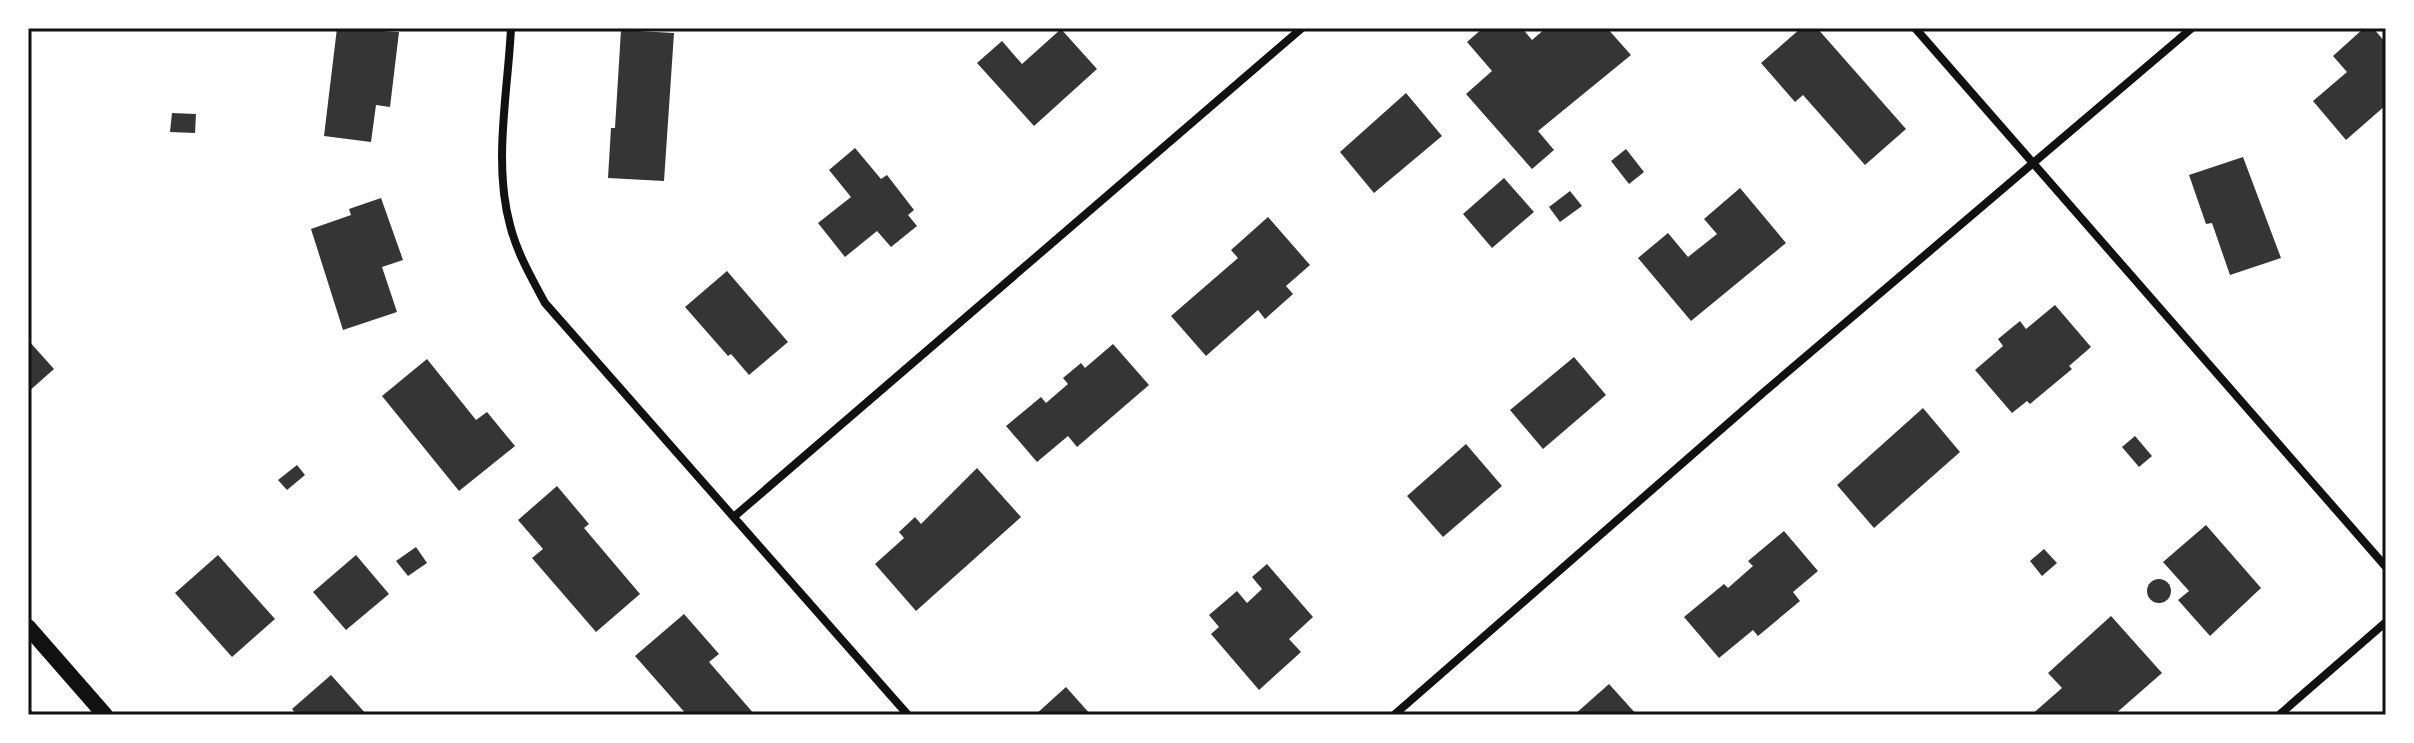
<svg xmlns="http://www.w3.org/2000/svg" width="2414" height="743" font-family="Barlow,sans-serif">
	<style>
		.building { fill: #353535 }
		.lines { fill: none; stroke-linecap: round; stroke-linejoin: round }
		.path { stroke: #111; stroke-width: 5 }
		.minor { stroke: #111; stroke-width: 8 }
		.secondary { stroke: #111; stroke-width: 16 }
		.neatline { fill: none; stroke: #111; stroke-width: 3 }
	</style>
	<rect width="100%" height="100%" fill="#fff"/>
	<g class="building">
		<polygon points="337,28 399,32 390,107 376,105 371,142 324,136"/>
		<polygon points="1483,28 1522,28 1532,40 1546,28 1607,28 1631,55 1538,131 1554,150 1532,169 1466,94 1492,71 1467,42"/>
		<polygon points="1801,28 1817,28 1906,129 1865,165 1803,95 1795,102 1761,63"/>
		<polygon points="2364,28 2373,28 2386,43 2386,105 2346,140 2313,101 2347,72 2333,56"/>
		<polygon points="1061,29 1097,69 1034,126 977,63 1002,41 1022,64"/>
		<polygon points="621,30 674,33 664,181 608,178 611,128 615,128"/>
		<polygon points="1406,93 1442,136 1374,193 1340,152"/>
		<polygon points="172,113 196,114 195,133 170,132"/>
		<polygon points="855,148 881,179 887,175 914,210 908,215 917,226 891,247 877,231 845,257 818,223 851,197 829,170"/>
		<polygon points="1626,149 1644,172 1629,184 1611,161"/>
		<polygon points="2243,157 2281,258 2230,275 2212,223 2206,224 2189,175"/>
		<polygon points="1504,178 1534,212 1492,248 1463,214"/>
		<polygon points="1740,188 1786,243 1691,321 1638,258 1668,233 1688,257 1717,234 1704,219"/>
		<polygon points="1570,191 1582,206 1560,222 1549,207"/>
		<polygon points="381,198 403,260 382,267 397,312 343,330 311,229 351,215 349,209"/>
		<polygon points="1268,217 1310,265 1286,286 1293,294 1265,319 1258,310 1206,356 1171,316 1238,258 1231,250"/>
		<polygon points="727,271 788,342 749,375 731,354 728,356 685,307"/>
		<polygon points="2055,305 2091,347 2069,366 2072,369 2030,404 2027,401 2012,413 1975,370 2003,346 1998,339 2020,321 2026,329"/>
		<polygon points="28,340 54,369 28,392"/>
		<polygon points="1113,344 1149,385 1077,447 1068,436 1037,462 1006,426 1041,397 1046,403 1068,384 1063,378 1081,363 1085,368"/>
		<polygon points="1574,357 1606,395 1543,449 1510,410"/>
		<polygon points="427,359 476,420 487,412 515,446 459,491 382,396"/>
		<polygon points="1923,408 1960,452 1874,528 1837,485"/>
		<polygon points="2135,436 2152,456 2139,467 2122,447"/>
		<polygon points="1466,444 1502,486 1443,537 1407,496"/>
		<polygon points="297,465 305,475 287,490 278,480"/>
		<polygon points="977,468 1021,517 916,611 875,564 904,538 899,532 915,517 921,524"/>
		<polygon points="557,486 589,524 584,528 640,594 596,632 532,558 543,549 518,520"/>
		<polygon points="2206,525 2261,588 2210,636 2178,600 2189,591 2163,562"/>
		<polygon points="1784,531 1818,571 1793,592 1800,601 1758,636 1753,630 1719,658 1684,617 1724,584 1728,588 1753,566 1748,561"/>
		<polygon points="416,547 427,563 408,576 396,561"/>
		<polygon points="2044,549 2057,563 2042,576 2030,561"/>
		<polygon points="218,555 275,619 232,657 175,593"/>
		<polygon points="356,555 389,594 346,630 313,592"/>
		<polygon points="1267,564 1313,617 1289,639 1301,652 1259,690 1211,634 1219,627 1209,615 1237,591 1247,603 1262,589 1252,577"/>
		<circle cx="2159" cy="591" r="12"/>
		<polygon points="684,614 719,654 709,662 755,715 687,715 635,656"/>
		<polygon points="2111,616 2162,673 2114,715 2031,715 2062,688 2048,673"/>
		<polygon points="331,675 367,715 297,715 292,709"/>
		<polygon points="1609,684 1637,715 1574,715"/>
		<polygon points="1066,687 1091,715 1035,715"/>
	</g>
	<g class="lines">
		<polyline class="path" points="28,711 32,715"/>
		<g class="minor">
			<path d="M511,28C508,91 493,163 510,225C517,253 531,277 545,303L908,715"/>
			<polyline points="1915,28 2386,567"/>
			<polyline points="736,515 1302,28"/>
			<polyline points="1394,715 1764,392 2192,28"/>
			<polyline points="2279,715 2386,622"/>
		</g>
		<polyline class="secondary" points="28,627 105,715"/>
	</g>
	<rect width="2414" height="743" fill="none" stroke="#ffffff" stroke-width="60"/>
	<rect x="30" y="30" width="2354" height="683" class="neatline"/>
</svg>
